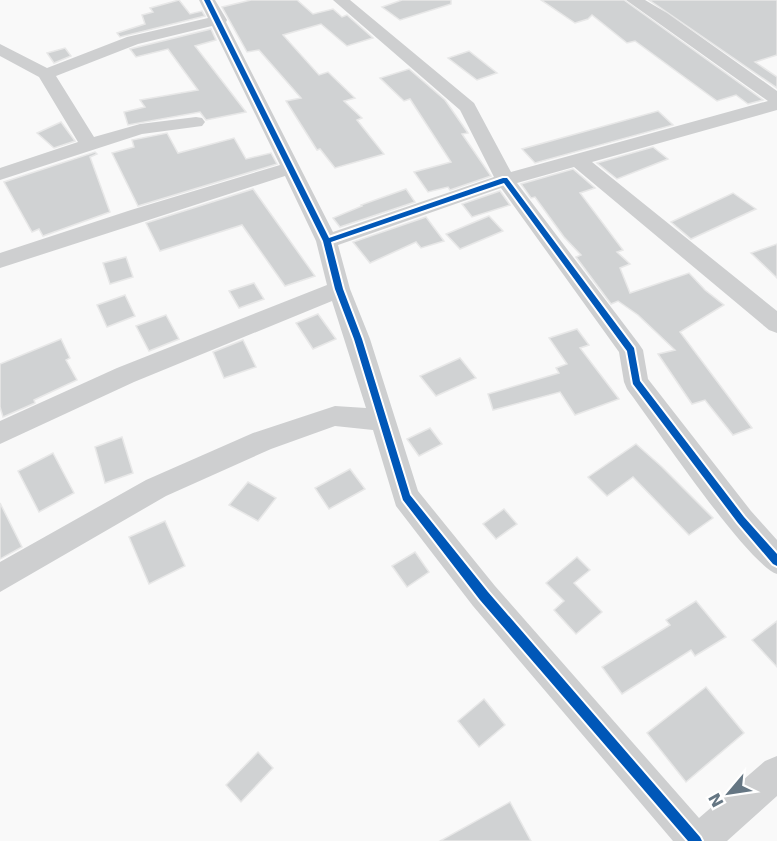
<svg xmlns="http://www.w3.org/2000/svg" width="777" height="841" font-family="'DejaVu Sans',sans-serif">
	<style>
		.building { fill: #d0d2d3; stroke: #e8e8e8; stroke-width: 1.5 }
		.lines { fill: none; stroke-linecap: round; stroke-linejoin: round }
		.street { fill: #cecfd0; fill-rule: evenodd }
		.cycleway-casing { stroke: #fff; stroke-width: 4 }
		.cycleway { fill: #0057b8; fill-rule: evenodd }
	</style>
	<rect width="100%" height="100%" fill="#f9f9f9"/>
	<g class="building">
		<polygon points="179,0 190,14 202,11 205,16 120,37 117,33 145,24 142,15 153,12 150,8"/>
		<polygon points="251,0 297,0 313,14 333,9 342,17 347,15 373,38 347,46 321,24 283,35 319,75 328,72 355,98 344,101 362,118 357,120 384,154 335,168 320,149 317,150 286,101 301,98 259,50 247,52 222,7"/>
		<polygon points="402,0 451,0 451,4 400,20 382,7"/>
		<polygon points="541,0 624,0 763,100 748,104 736,95 717,101 635,41 627,43 592,15 588,19 575,23"/>
		<polygon points="649,0 777,0 777,55 755,62 777,77 777,88"/>
		<polygon points="211,29 216,40 195,46 246,112 206,120 200,112 128,125 124,112 145,107 140,100 198,90 168,49 136,57 130,49"/>
		<polygon points="65,48 71,56 54,63 47,53"/>
		<polygon points="469,51 497,73 477,80 448,58"/>
		<polygon points="409,69 445,100 468,133 462,134 491,176 450,190 448,187 428,192 414,172 451,162 410,99 404,101 380,78"/>
		<polygon points="658,111 673,125 535,163 522,149"/>
		<polygon points="61,122 75,141 54,148 37,133"/>
		<polygon points="167,133 178,153 234,138 246,159 271,153 277,164 138,206 112,153 134,147 132,140"/>
		<polygon points="653,147 668,159 617,179 597,163"/>
		<polygon points="95,152 97,154 90,157 110,212 43,236 39,229 32,232 4,182"/>
		<polygon points="573,169 595,188 580,193 623,250 617,252 630,264 620,268 630,293 689,273 705,290 724,305 680,332 752,428 733,435 705,400 692,404 658,354 675,350 638,315 618,301 611,304 576,257 581,255 564,237 535,197 531,198 521,184"/>
		<polygon points="253,189 315,276 285,286 242,225 160,251 146,223"/>
		<polygon points="406,189 415,202 340,227 333,218 362,206 361,205"/>
		<polygon points="500,191 510,205 472,217 462,204"/>
		<polygon points="733,193 756,209 691,239 671,222"/>
		<polygon points="489,216 503,231 460,249 446,234"/>
		<polygon points="426,217 444,241 421,248 416,242 370,263 353,242"/>
		<polygon points="777,244 777,278 751,253"/>
		<polygon points="126,257 133,277 110,284 103,263"/>
		<polygon points="254,283 264,299 239,308 229,291"/>
		<polygon points="125,295 135,316 107,327 97,305"/>
		<polygon points="318,314 336,339 313,349 296,323"/>
		<polygon points="166,315 179,339 149,351 136,326"/>
		<polygon points="577,329 589,345 580,348 619,399 575,415 560,392 493,410 488,394 559,373 556,368 567,364 549,338"/>
		<polygon points="61,339 70,358 66,360 77,380 34,400 35,403 3,417 0,407 0,364"/>
		<polygon points="243,340 256,367 224,378 213,352"/>
		<polygon points="460,358 476,378 436,396 420,376"/>
		<polygon points="430,428 442,444 419,456 407,439"/>
		<polygon points="122,437 133,473 105,483 95,447"/>
		<polygon points="636,444 662,467 713,518 689,535 633,477 607,496 588,477"/>
		<polygon points="53,453 74,493 39,512 18,471"/>
		<polygon points="350,469 365,489 329,509 315,488"/>
		<polygon points="248,482 276,498 258,521 229,505"/>
		<polygon points="0,503 22,547 0,559"/>
		<polygon points="504,509 517,524 496,539 483,524"/>
		<polygon points="165,521 185,566 149,584 129,537"/>
		<polygon points="415,552 429,572 407,587 392,566"/>
		<polygon points="577,557 590,570 574,583 602,612 576,634 554,610 564,601 546,583"/>
		<polygon points="696,601 726,637 695,656 691,650 622,694 602,667 670,625 666,620"/>
		<polygon points="777,621 777,667 752,640"/>
		<polygon points="706,687 744,733 686,782 647,733"/>
		<polygon points="484,699 505,725 479,747 458,721"/>
		<polygon points="258,752 273,768 241,802 226,785"/>
		<polygon points="510,802 531,841 440,841"/>
	</g>
	<g class="lines">
		<path class="street" d="M199,0H215L227,20L226,22L333,232L494,177L460,110L333,0H350L474,103L511,172L768,101L626,0H645L667,13L777,91V110L592,162L777,311V333L769,330L574,167L517,183L639,344L643,350L648,379L751,511L777,540V574C746,563 653,423 627,389L624,382L619,352L501,188L338,245L350,289L370,339L418,491L495,586L699,818L765,761L777,756V796L727,841H673L473,606L396,506L373,430L335,426L271,449L166,496L0,592V562L146,480L253,433L335,406L366,408L332,301L134,382L0,444V421L117,368L327,285L316,241L285,176L0,268V253L131,210L280,165L212,26L138,44L56,76L94,137L140,124L196,117L202,118L205,122L202,126L142,134L0,180V168L78,142L39,77L0,56V44L47,68L127,37L208,18Z"/>
		<defs>
			<polygon id="cycleway" points="204,0 210,0 329,238 503,178 507,178 634,348 640,381 744,517 777,554 777,566 773,564 738,523 633,384 627,351 504,183 331,242 343,289 362,339 410,495 488,592 700,837 702,841 688,841 480,600 403,500 354,339 335,289 323,241"/>
		</defs>
		<use href="#cycleway" class="cycleway-casing"/>
		<use href="#cycleway" class="cycleway"/>
	</g>
	<g transform="translate(729 793) rotate(241)" stroke="#ffffff" stroke-width="4.5" paint-order="stroke">
	<path d="M0-4.5L10 22L0 15L-10 22Z" fill="#657683"/>
	<text y="-9" font-size="16" font-weight="bold" text-anchor="middle" fill="#657683">N</text>
	</g>
</svg>
